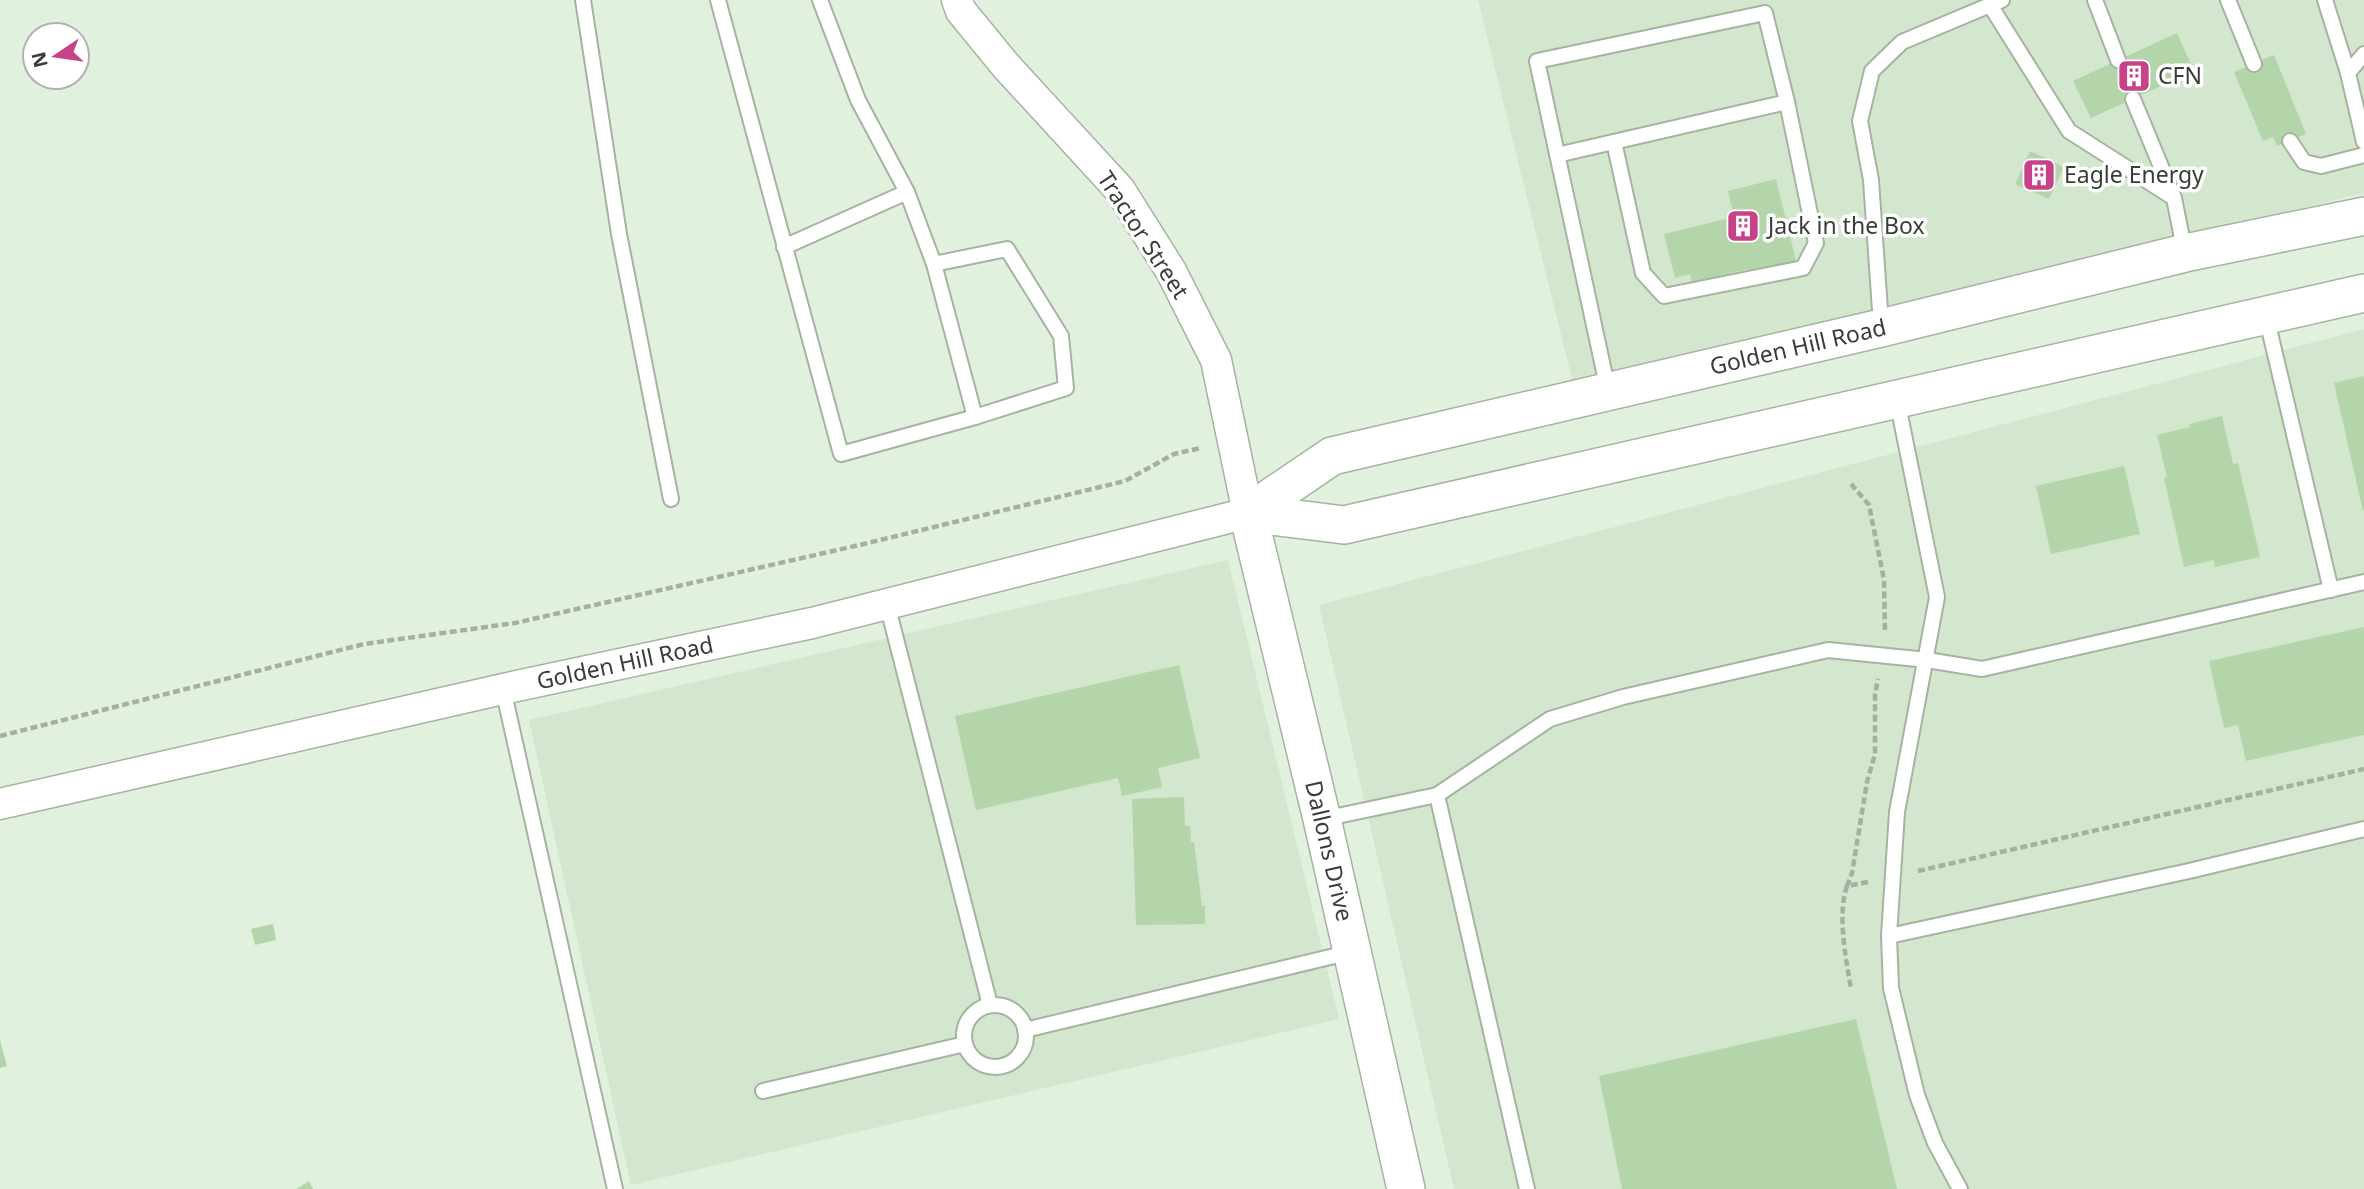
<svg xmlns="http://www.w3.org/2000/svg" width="2364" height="1189" font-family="'Noto Sans',sans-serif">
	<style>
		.built { fill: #d2e7cd }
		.building { fill: #b4d5aa }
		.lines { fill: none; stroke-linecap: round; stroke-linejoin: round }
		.service-casing { stroke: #a5b4a1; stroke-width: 18 }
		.minor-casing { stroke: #a5b4a1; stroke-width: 33 }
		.tertiary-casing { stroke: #a5b4a1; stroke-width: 40 }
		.path { stroke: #a4b0a0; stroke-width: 4.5; stroke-dasharray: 7 3.5; stroke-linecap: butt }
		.service { stroke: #fff; stroke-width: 14 }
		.minor { stroke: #fff; stroke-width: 30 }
		.tertiary { stroke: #fff; stroke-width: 37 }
		.labels { text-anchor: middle; stroke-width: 7; stroke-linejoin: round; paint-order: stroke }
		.poi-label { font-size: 23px; fill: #383e36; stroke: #fff; text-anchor: start }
		.street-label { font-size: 23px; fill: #383e36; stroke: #fff }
	</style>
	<rect width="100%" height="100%" fill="#e1f1dd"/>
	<g class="built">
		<polygon points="1478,0 2364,0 2364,193 1573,383"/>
		<polygon points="2364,329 2364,1189 1454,1189 1319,605"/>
		<polygon points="1228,560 1339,1019 631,1185 529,720"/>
	</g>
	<g class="building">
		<polygon points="2177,33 2194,71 2091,118 2073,81"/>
		<polygon points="2274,55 2306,134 2277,146 2273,137 2263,141 2234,72"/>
		<polygon points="2030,151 2064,167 2049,199 2015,184"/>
		<polygon points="1776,179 1797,265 1750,275 1749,269 1692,282 1690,274 1675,278 1664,234 1734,217 1728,191"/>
		<polygon points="2364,376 2364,510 2363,511 2334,383"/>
		<polygon points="2222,416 2233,464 2238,463 2260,557 2215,567 2214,560 2184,567 2164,478 2167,477 2157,435 2190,427 2189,424"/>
		<polygon points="2124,466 2140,534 2051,554 2036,486"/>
		<polygon points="2364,627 2364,735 2246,761 2238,725 2224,728 2209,661"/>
		<polygon points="1179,665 1200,758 1158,768 1162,787 1122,796 1118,778 976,810 955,716"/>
		<polygon points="1184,797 1185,826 1190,826 1191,842 1194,842 1202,906 1205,906 1205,924 1136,925 1132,799"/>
		<polygon points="273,924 276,940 255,945 251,929"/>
		<polygon points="1856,1019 1897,1189 1622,1189 1599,1076"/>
		<polygon points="0,1040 7,1066 0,1068"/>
		<polygon points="309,1181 313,1189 296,1189"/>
	</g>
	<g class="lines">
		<defs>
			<g id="service">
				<polyline points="583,0 619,234 671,499"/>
				<polyline points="718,0 841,454 975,417 1066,388 1061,336 1007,249 934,264 907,192 858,100 820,0"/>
				<polyline points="2095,0 2118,60"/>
				<polyline points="2228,0 2254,64"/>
				<polyline points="2325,0 2348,73"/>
				<polyline points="1990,5 2069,131 2174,198"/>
				<polyline points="2364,54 2348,73 2364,142"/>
				<polyline points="2133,99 2174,198 2185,253"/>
				<polyline points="2290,141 2304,162 2321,166 2364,155"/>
				<polyline points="1614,142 1643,273 1664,296 1803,268 1816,243 1787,102"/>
				<polyline points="1557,155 1787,102 1765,13 1537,61 1608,390"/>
				<polyline points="784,247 907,192"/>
				<polyline points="934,264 975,417"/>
				<polyline points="2266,316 2331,590"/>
				<polyline points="1881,325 1871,180 1860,121 1872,71 1902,42 2002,0"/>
				<polyline points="1897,400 1937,597 1897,812 1889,936 1891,988 1917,1095 1935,1143 1960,1189"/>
				<polyline points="887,604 990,1005"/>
				<polyline points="503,689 615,1189"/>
				<polyline points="1437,795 1550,719 1623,697 1828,650 1927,660 1982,669 2364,582"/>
				<polyline points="1323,819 1437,795 1527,1189"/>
				<polyline points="1889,936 2189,871 2364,829"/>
				<circle cx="995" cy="1036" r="31"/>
				<polyline points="1025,1030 1351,952"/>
				<polyline points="763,1091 965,1044"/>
			</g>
			<polyline id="minor" points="0,804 503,689 812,623 1248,513 1216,360 1171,271 1120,190 1006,66 961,11 957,0"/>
			<g id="tertiary">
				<polyline points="1248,513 1332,456 1881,328 2185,253 2364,216"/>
				<polyline points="1248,513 1344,525 2364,293"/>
				<polyline points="1248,513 1322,819 1406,1189"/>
			</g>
		</defs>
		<use href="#service" class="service-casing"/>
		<use href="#minor" class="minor-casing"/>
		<use href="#tertiary" class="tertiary-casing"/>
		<g class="path">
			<polyline points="1851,484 1869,505 1884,580 1885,632"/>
			<polyline points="0,736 364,644 515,623 855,546 1125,481 1174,454 1201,448"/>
			<polyline points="1918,871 2364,769"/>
			<polyline points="1868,882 1847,886 1852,873 1867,782 1875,754 1875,694 1878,679"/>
			<path d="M1847,886C1837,915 1846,959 1851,989"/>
		</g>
		<use href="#service" class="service"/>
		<use href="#minor" class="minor"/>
		<use href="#tertiary" class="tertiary"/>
	</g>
	<defs>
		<symbol id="building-square" viewBox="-11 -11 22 22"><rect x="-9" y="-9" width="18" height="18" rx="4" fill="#c74389" stroke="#fff"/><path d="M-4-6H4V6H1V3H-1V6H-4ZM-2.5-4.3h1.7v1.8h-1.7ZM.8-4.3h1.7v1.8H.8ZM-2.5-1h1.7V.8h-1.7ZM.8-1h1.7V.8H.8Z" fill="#fff"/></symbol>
	</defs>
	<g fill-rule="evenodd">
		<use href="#building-square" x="2115" y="57" width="38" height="38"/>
		<use href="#building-square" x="2020" y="156" width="38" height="38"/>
		<use href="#building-square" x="1724" y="207" width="38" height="38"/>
	</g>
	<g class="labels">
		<g class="poi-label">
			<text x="2158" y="84">CFN</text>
			<text x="2064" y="183">Eagle Energy</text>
			<text x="1768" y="234">Jack in the Box</text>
		</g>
		<g class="street-label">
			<text transform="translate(1143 235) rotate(57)" y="8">Tractor Street</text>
			<text transform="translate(1798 347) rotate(-13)" y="8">Golden Hill Road</text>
			<text transform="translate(625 663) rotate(-12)" y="8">Golden Hill Road</text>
			<text transform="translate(1329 851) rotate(77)" y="8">Dallons Drive</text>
		</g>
	</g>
	<g transform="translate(56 56) rotate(257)"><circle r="33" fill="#ffffff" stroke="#afb2af" stroke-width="2"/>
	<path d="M0-5L12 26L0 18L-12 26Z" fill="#c74389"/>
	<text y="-10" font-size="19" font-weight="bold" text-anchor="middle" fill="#383e36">N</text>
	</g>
</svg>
